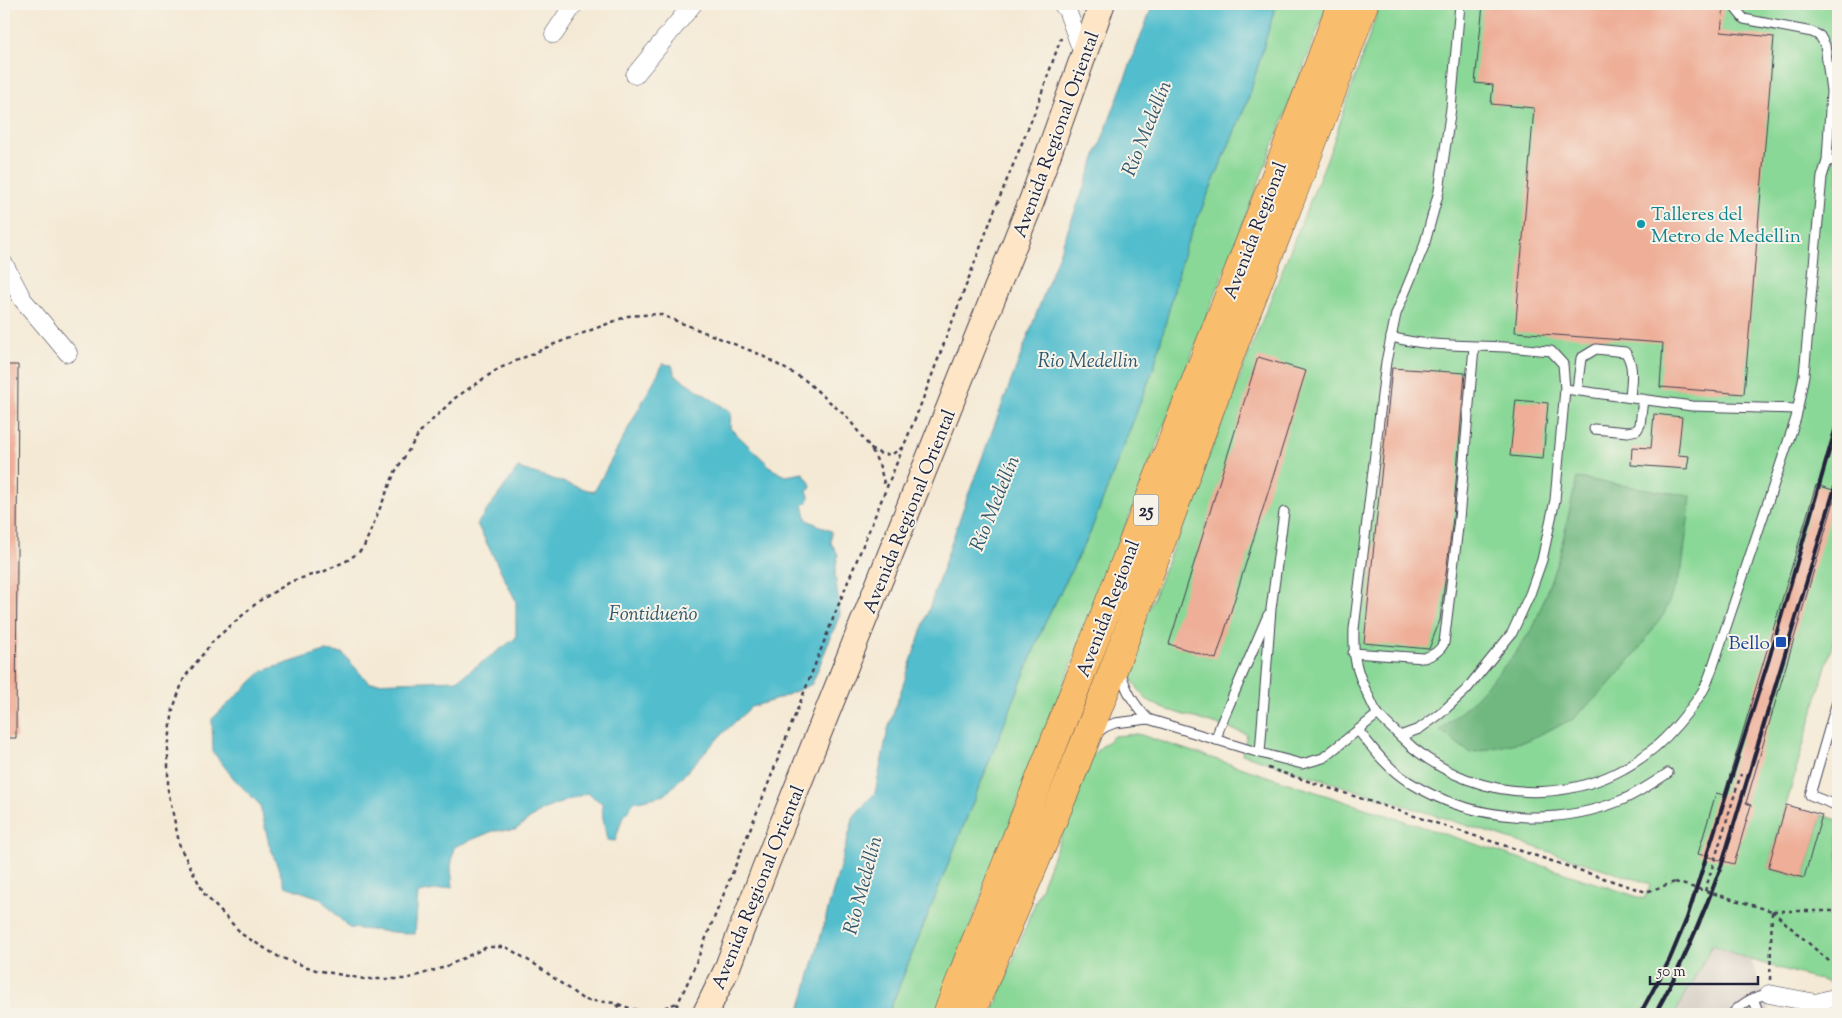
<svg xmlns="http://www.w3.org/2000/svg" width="1842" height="1018" font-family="'Sorts Mill Goudy',serif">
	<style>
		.industrial { fill: #ccc2b9 }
		.green { fill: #8ad897; stroke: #567d69 }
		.forest { fill: #6fb880; stroke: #486d5e }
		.water { fill: #51bdcd; stroke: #3a7084 }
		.building { fill: #eeae97 }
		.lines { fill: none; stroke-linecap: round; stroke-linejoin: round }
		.service-casing { stroke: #424052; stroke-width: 11 }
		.minor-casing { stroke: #424052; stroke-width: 19 }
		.secondary-casing { stroke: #424052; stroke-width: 27 }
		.trunk-casing { stroke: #424052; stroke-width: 29 }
		.path { stroke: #424052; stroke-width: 2.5; stroke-dasharray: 4 4; stroke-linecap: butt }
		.service { stroke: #fff; stroke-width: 9 }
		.minor { stroke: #fff; stroke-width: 18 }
		.secondary { stroke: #fde5c5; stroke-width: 25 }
		.trunk { stroke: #f9be6d; stroke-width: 28 }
		.rail { stroke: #22223b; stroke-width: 4 }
		.path-bridge { stroke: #424052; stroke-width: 2.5; stroke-dasharray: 4 4; stroke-linecap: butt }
		.culture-dot { fill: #0f9aa8; stroke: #f7f3e8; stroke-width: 2 }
		.transit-dot { fill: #1a4fb4; stroke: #f7f3e8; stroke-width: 2 }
		.labels { text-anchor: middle; stroke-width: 4; stroke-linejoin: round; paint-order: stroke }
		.shield { fill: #f7f3e8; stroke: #62616f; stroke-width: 1 }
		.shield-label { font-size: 18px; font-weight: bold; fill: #22223b }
		.street-label { font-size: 19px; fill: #22223b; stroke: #f7f3e8 }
		.culture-label { font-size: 19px; fill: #0d838f; stroke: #f7f3e8; text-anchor: start }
		.transit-label { font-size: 19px; fill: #164399; stroke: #f7f3e8; text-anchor: end }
		.water-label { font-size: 20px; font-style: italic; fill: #32586e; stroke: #f7f3e8 }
	</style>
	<rect width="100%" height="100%" fill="#f7f3e8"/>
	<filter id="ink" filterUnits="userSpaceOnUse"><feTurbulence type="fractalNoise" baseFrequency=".02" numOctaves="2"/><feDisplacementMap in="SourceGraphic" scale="10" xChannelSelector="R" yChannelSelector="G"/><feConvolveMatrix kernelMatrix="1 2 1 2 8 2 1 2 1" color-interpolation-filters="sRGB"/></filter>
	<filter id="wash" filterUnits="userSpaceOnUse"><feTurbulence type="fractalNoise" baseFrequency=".0096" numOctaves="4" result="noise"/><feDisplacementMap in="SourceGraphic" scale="20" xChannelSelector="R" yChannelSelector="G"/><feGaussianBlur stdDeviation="1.12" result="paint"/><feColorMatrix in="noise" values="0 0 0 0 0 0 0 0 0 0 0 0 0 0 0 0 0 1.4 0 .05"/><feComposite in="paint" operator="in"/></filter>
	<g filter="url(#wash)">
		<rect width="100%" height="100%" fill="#f4e9d4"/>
		<polygon class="industrial" points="1711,945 1751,960 1771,1014 1675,1014"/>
		<g class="green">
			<polygon points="1276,4 1328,4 936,1014 888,1014 1044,625 1090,533 1154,367 1185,248 1248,100"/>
			<polygon points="1380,4 1838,4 1838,624 1768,868 1804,878 1822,815 1838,820 1838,985 1751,960 1712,945 1675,1014 992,1014 1093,754 1114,736 1138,734 1644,899 1651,884 1242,754 1247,734 1162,708 1146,699 1133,682 1129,660 1257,333 1331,149"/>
		</g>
		<polygon class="forest" points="1577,478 1691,496 1682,568 1664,614 1636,653 1604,690 1573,719 1526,741 1470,753 1440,730 1471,703 1515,654 1535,624 1559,557"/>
		<g class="water">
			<polygon points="1153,4 1276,4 1248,100 1185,248 1154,367 1090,533 1044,625 888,1014 799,1014 854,816 875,793 888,729 964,506"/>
			<polygon points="663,364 672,365 675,375 731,412 730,428 774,470 786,476 803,473 810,483 811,488 807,491 809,496 808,502 803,505 807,520 831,531 831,543 838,554 835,573 840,614 812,684 778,699 751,707 722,734 665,795 634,802 622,819 615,841 607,840 603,819 602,803 587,793 542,810 515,830 493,831 454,847 451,868 453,887 418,893 415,934 349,928 320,898 285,886 269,844 260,805 235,780 213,752 212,719 263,671 325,651 342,653 369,683 457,680 516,638 516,601 477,524 518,468 594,492"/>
		</g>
		<g id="blocks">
			<g class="building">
				<polygon points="1483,4 1724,4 1721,32 1774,37 1744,394 1660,387 1663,343 1515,332 1534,108 1491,104 1493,85 1475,83"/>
				<polygon points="1258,357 1306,371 1216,659 1169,644"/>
				<polygon points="4,365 18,365 16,738 4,738"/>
				<polygon points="1392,368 1465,373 1453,518 1440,620 1429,649 1364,643"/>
				<polygon points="1516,400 1548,403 1543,459 1510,456"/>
				<polygon points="1654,414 1682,417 1678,455 1689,456 1687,469 1631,465 1632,447 1651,448"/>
				<polygon points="1816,485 1837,491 1746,803 1751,805 1734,864 1698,854 1716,793 1724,795"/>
				<polygon points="1786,805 1822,815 1804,878 1768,868"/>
			</g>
		</g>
	</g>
	<g filter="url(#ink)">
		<use href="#blocks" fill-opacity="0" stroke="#424052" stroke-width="1"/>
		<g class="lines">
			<defs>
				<g id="service">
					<path d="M1460,4L1451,108L1439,191L1424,246L1396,314L1386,362L1354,629C1353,658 1356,671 1369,697C1372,703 1374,709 1378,714C1384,722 1393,729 1400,736C1479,814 1606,810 1678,724C1688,712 1698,700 1705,687C1710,676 1714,663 1718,651L1796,418L1804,375L1822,177L1827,161L1838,160"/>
					<polyline points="1735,4 1735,8 1744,19 1812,32 1820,36 1825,45 1831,91 1827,161"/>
					<path d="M1391,337C1428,347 1467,345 1504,347C1520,348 1536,350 1551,351L1563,364L1565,389L1555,500L1542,560L1530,594L1512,633L1466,690L1440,714L1419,729L1400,736"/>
					<polyline points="1565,389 1692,406 1798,409"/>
					<path d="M1577,390L1581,358L1596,349L1625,352C1635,365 1631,382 1630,397"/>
					<polyline points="1594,429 1628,432 1637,430 1640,425 1643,399"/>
					<path d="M1353,653L1424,658C1433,655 1439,652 1444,643L1459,519L1474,347"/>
					<path d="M1120,670C1126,691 1133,703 1148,719"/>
					<polyline points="1838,698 1810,795 1838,806"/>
					<path d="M1358,730C1373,749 1388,769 1409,782C1471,821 1554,828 1622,800C1638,793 1653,783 1668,773"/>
					<polyline points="1096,734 1105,727 1115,723 1148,719 1260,753 1302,764 1323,758 1378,714"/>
					<polyline points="1216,740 1220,726 1268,615"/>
					<polyline points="1260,753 1271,609 1284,512"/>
					<polyline points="1753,998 1759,1014"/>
					<path d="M1732,1014C1742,1003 1754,996 1769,994"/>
				</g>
				<g id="minor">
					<polyline points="1062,4 1067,10 1084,57"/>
					<polyline points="554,34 574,4"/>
					<polyline points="635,75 693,4"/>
					<polyline points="4,264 23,300 68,353"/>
					<polyline points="1769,994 1816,1003 1838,997"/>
				</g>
				<polyline id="secondary" points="705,1014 726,971 764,870 1032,200 1102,4"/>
				<g id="trunk">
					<polyline points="947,1014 1115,588 1321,59 1341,4"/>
					<path d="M971,1014C999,943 1031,874 1060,803C1122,654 1176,501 1232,350C1276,235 1323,120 1364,4"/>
				</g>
			</defs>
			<use href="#service" class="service-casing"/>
			<use href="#minor" class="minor-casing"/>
			<use href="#secondary" class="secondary-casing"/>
			<use href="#trunk" class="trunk-casing"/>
			<g class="path">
				<polyline points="872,450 880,467 885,487"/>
				<polyline points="1268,768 1646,892 1675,882"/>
				<polyline points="1705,891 1741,774"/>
				<polyline points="1772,911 1838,969"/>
				<polyline points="1773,911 1838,911"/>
				<polyline points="1770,980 1772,911"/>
				<path d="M618,1004C645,1014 650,1013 677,1003"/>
				<polyline points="624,1014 616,1003 584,1000 536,965 506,947 487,947 445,967 406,979 364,979 316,970 279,957 243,935 205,895 180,847 168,790 168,750 173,709 184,678 214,640 259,601 292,581 325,571 348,560 363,549 395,472 420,432 455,398 498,369 552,345 628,316 659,314 759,354 805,380 848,418 872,450 884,455 894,453 903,447"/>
				<polyline points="673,1014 691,975 761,802 840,601 921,404 995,209 1036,109 1061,38"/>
			</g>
			<use href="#service" class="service"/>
			<use href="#minor" class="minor"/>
			<use href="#secondary" class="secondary"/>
			<use href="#trunk" class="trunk"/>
			<g class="rail">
				<polyline points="1640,1014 1669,961 1687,918 1769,659 1838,420"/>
				<path d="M1655,1014C1682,966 1703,916 1722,864L1838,477"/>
			</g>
			<polyline class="path-bridge" points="1675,882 1772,911"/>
		</g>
	</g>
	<circle class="culture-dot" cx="1641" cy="224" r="5"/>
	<rect class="transit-dot" x="1775" y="636" width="12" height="12" rx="2.5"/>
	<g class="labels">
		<rect class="shield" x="1133.5" y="494.5" width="25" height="31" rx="4"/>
		<g class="shield-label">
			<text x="1146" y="516">25</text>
		</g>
		<g class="street-label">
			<text transform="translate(1055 134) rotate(-70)" y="7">Avenida Regional Oriental</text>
			<text transform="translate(1254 230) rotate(-69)" y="7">Avenida Regional</text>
			<text transform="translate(908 511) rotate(-68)" y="7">Avenida Regional Oriental</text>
			<text transform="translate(1107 608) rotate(-69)" y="7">Avenida Regional</text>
			<text transform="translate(757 887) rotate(-68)" y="7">Avenida Regional Oriental</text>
		</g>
		<g class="culture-label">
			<text x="1651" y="220">Talleres del<tspan x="1651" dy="22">Metro de Medellin</tspan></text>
		</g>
		<g class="transit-label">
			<text x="1770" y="649">Bello</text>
		</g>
		<g class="water-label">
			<text transform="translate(1146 128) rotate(-68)" y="7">Río Medellín</text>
			<text x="1088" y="367">Rio Medellin</text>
			<text transform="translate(994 503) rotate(-68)" y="7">Río Medellín</text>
			<text x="653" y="620">Fontidueño</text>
			<text transform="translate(862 885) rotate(-75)" y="7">Río Medellín</text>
		</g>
	</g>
	<rect width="1842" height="1018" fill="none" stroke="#f7f3e8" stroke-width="20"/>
	<path d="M1650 976v8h108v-8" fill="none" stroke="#22223b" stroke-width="2.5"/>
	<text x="1657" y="976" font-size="15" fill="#22223b" stroke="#f7f3e8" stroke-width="4" paint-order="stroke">50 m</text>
</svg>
